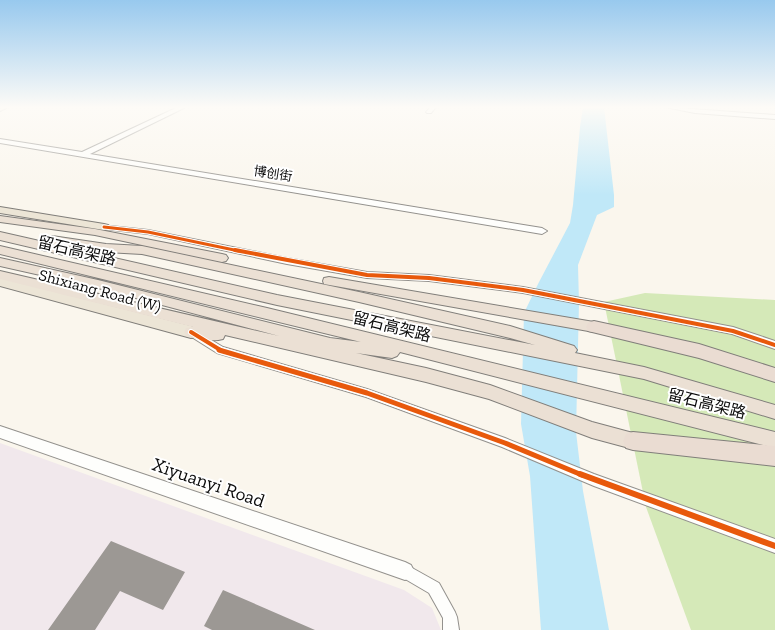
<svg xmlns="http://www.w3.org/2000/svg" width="775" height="630" font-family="'Zilla Slab','Noto Sans SC',serif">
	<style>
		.industrial { fill: #f1e8ec }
		.forest { fill: #d5e9b8 }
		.water { fill: #c0e8f8 }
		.building { fill: #9c9894 }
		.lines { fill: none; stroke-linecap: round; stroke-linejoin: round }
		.minor-casing { stroke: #93918d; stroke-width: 2 }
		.tertiary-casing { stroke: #93918d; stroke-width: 2 }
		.secondary-casing { stroke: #898783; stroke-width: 2 }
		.primary-casing { stroke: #807e7a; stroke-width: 2 }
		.trunk-casing { stroke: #807e7a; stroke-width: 2 }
		.motorway-casing { stroke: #807e7a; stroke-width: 2 }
		.minor { fill: #fefefc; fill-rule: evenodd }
		.tertiary { fill: #fefefc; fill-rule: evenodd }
		.secondary { fill: #f4f2e7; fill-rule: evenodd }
		.primary { fill: #ece5d6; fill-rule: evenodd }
		.trunk { fill: #ebe0d4; fill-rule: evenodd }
		.motorway { fill: #eadcd2; fill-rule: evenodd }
		.cycleway-far3-casing { stroke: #fff; stroke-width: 5 }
		.cycleway-far2-casing { stroke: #fff; stroke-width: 6 }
		.cycleway-far1-casing { stroke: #fff; stroke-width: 8 }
		.cycleway-casing { stroke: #fff; stroke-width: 8 }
		.cycleway-far3 { stroke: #e8590c; stroke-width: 3 }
		.cycleway-far2 { stroke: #e8590c; stroke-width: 4 }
		.cycleway-far1 { stroke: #e8590c; stroke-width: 5 }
		.cycleway { stroke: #e8590c; stroke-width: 6 }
		.labels { text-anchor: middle; stroke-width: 4; stroke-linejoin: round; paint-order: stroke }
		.far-street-label { font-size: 13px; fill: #0b0b0b; stroke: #fff }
		.street-label { font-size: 16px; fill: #0b0b0b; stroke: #fff }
		.near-street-label { font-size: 19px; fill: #0b0b0b; stroke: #fff }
	</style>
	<rect width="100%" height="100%" fill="#faf6ed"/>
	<polygon class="industrial" points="0,443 404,590 432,608 441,630 0,630"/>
	<polygon class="forest" points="645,293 775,300 775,630 691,630 646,507 604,302"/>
	<polygon class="water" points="583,107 604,107 614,195 614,207 597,215 578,265 579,303 576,432 583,491 609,630 541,630 530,476 521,424 524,313 538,284 570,223 573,205 580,127"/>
	<g class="building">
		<polygon points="111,541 185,572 163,610 120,591 95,630 48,630"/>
		<polygon points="223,590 315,630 212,630 204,626"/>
	</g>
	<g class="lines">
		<defs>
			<g id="minor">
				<polygon points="431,107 436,107 431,113 427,113 426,112"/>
				<polygon points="101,225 148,230 287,258 367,272 429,275 523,287 733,327 775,341 775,349 732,334 523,293 429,281 367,278 287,264 148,234 104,229 100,227"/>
				<polygon points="193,329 223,347 367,389 505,438 594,474 775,539 775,553 594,486 502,447 366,397 217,353 190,336 188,333 190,330"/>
				<polygon points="405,564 439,583 455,612 457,617 459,630 443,630 443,618 429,593 400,576 398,571 400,566"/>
			</g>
			<g id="tertiary">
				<polygon points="178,107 186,107 90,154 542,228 547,231 542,234 0,143 0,139 82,152"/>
				<polygon points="665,107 775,115 775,119 695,113"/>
				<polygon points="0,426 405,562 411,565 414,571 411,577 405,580 0,438"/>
			</g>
			<polygon id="secondary" points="0,107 8,107 0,111"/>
			<g id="primary">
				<polygon points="0,207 104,224 108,225 110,227 108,229 104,230 0,213"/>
				<polygon points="0,278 191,326 196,328 198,332 196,336 191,338 0,286"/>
			</g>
			<g id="trunk">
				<polygon points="0,216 95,229 222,254 226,255 228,258 226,261 222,262 95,235 0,222"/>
				<polygon points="0,232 277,295 535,345 510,338 359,302 142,254 106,252 52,244 48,243 46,240 48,237 52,236 106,244 142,246 359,292 510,326 574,346 577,350 575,353 644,367 775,405 775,419 644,379 277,305 0,240"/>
				<path d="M0,246L267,308L775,432V448L400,352L397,356L392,358L356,353L426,368L490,385L592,422L633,433L639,435L642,441L639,447L633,449L592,438L489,399L426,382L225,335L223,339C213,342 196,339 186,336L184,332L186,328L193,327L0,279V271L279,336L98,288L0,266V258L98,280L330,338L361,342L0,254Z"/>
				<polygon points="329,277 594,322 599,323 601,327 599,331 594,332 324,284 323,281 324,278"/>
			</g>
			<g id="motorway">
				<polygon points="594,321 699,344 775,368 775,382 699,358 588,331 586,327 588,323"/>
				<polygon points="633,432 775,446 775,466 633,450 626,448 623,441 626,434"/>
			</g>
		</defs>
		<use href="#minor" class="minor-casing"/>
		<use href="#tertiary" class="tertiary-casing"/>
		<use href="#secondary" class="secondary-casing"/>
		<use href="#primary" class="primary-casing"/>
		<use href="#trunk" class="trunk-casing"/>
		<use href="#motorway" class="motorway-casing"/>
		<use href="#minor" class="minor"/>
		<use href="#tertiary" class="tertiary"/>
		<use href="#secondary" class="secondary"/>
		<use href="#primary" class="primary"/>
		<use href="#trunk" class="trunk"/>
		<use href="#motorway" class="motorway"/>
		<defs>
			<polyline id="cycleway-far3" points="104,227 148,232 239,251"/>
			<g id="cycleway-far2">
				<polyline points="235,250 367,275 429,278 523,290 733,331 775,345"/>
				<polyline points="191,332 222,351"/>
			</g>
			<polyline id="cycleway-far1" points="219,350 367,393 505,443 582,475"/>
			<polyline id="cycleway" points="580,474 775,546"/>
		</defs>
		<use href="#cycleway-far3" class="cycleway-far3-casing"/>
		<use href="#cycleway-far2" class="cycleway-far2-casing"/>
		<use href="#cycleway-far1" class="cycleway-far1-casing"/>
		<use href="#cycleway" class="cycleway-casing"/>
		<use href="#cycleway-far3" class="cycleway-far3"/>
		<use href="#cycleway-far2" class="cycleway-far2"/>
		<use href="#cycleway-far1" class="cycleway-far1"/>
		<use href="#cycleway" class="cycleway"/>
	</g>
	<linearGradient id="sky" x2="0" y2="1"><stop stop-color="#98c9ee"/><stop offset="0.55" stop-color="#fdfbf7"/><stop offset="1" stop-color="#fdfbf7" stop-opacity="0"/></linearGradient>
	<rect width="775" height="195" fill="url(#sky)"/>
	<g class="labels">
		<g class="far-street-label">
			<text transform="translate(273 173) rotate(9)" y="5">博创街</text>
		</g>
		<g class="street-label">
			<text transform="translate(77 250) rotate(13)" y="6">留石高架路</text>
			<text transform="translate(100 290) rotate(15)" y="6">Shixiang Road (W)</text>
			<text transform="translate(392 326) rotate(14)" y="6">留石高架路</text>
			<text transform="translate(707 403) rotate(14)" y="6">留石高架路</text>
		</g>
		<g class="near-street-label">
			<text transform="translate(209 482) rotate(19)" y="7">Xiyuanyi Road</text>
		</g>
	</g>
</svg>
